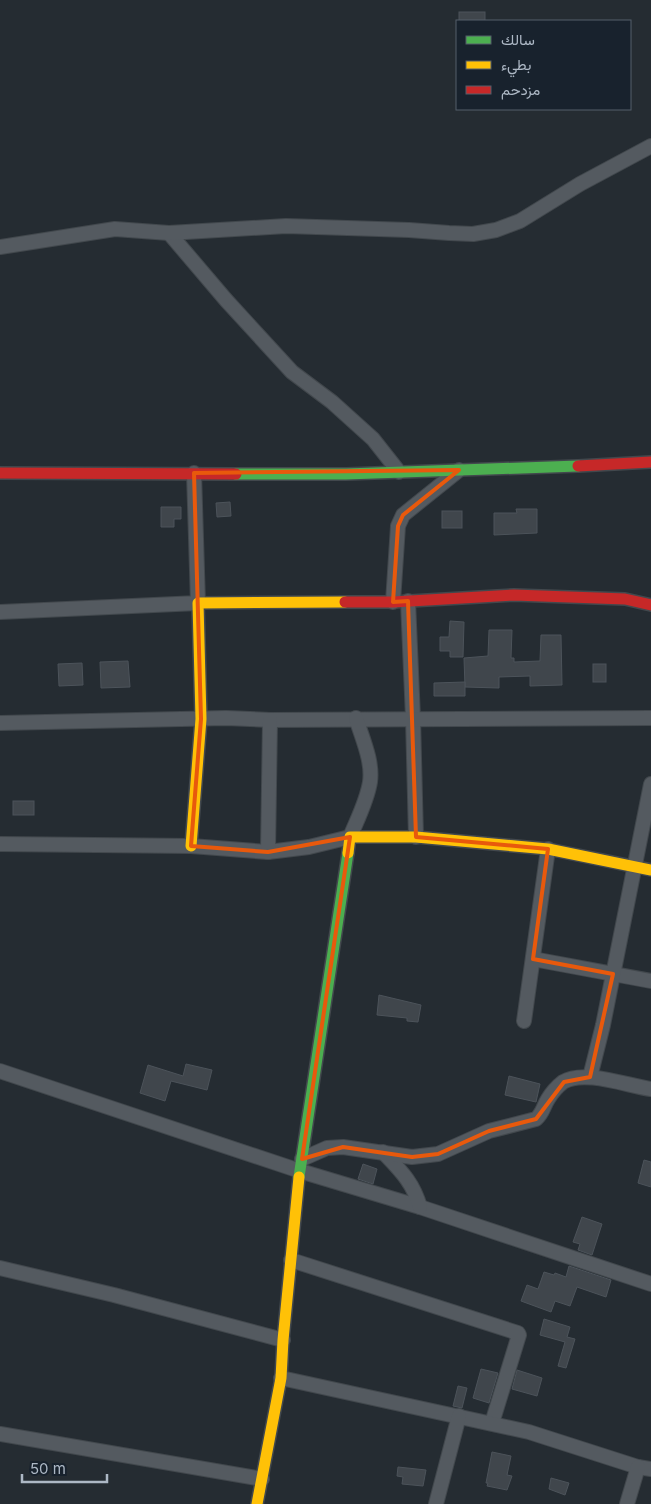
<svg xmlns="http://www.w3.org/2000/svg" width="651" height="1504" font-family="Inter,Vazirmatn,sans-serif">
	<style>
		.building { fill: #40464c; stroke: #4c535a }
		.lines { fill: none; stroke-linecap: round; stroke-linejoin: round }
		.street-casing { stroke: #42484d; stroke-width: 16 }
		.fast-casing { stroke: #42484d; stroke-width: 14 }
		.slow-casing { stroke: #42484d; stroke-width: 14 }
		.jam-casing { stroke: #42484d; stroke-width: 14 }
		.street { stroke: #545a60; stroke-width: 14 }
		.fast { stroke: #4caf50; stroke-width: 11 }
		.slow { stroke: #ffc107; stroke-width: 11 }
		.jam { stroke: #c62828; stroke-width: 11 }
		.marked { fill: none; stroke: #e8590c; stroke-width: 4; stroke-linejoin: round }
	</style>
	<rect width="100%" height="100%" fill="#252c32"/>
	<g class="building">
		<rect x="459" y="12" width="26" height="9"/>
		<polygon points="230,502 231,516 217,517 216,503"/>
		<polygon points="161,507 181,507 181,519 174,519 174,527 161,527"/>
		<polygon points="516,509 537,509 537,533 494,535 494,513 517,513"/>
		<rect x="442" y="511" width="20" height="17"/>
		<polygon points="450,621 464,622 463,657 450,657 450,651 440,651 440,637 449,637"/>
		<polygon points="489,630 512,630 511,658 514,658 514,662 540,661 541,635 561,635 562,685 530,686 530,676 499,677 499,688 465,687 464,658 488,656"/>
		<polygon points="128,661 130,687 101,688 100,662"/>
		<polygon points="82,663 83,685 59,686 58,664"/>
		<rect x="593" y="664" width="13" height="18"/>
		<polygon points="465,682 465,696 434,696 434,683"/>
		<rect x="13" y="801" width="21" height="14"/>
		<polygon points="379,995 421,1005 418,1022 407,1021 407,1018 377,1015"/>
		<polygon points="186,1064 212,1070 207,1090 171,1081 165,1101 140,1093 148,1065 183,1076"/>
		<polygon points="509,1076 540,1084 536,1102 505,1095"/>
		<polygon points="644,1160 651,1162 651,1187 638,1183"/>
		<polygon points="363,1164 377,1169 373,1184 358,1179"/>
		<polygon points="582,1217 602,1224 592,1255 578,1250 580,1244 573,1242"/>
		<polygon points="569,1266 611,1280 606,1297 577,1287 570,1306 555,1301 551,1312 521,1301 527,1285 538,1289 544,1272 554,1275 555,1273 566,1277"/>
		<polygon points="544,1319 570,1327 567,1337 575,1339 566,1368 558,1366 565,1342 540,1335"/>
		<polygon points="481,1369 498,1373 489,1403 473,1398"/>
		<polygon points="517,1370 542,1378 537,1396 512,1389"/>
		<polygon points="458,1386 467,1388 462,1408 453,1406"/>
		<polygon points="492,1452 511,1456 507,1475 512,1476 507,1490 487,1486 488,1483 486,1483"/>
		<polygon points="398,1467 426,1470 423,1486 402,1484 403,1477 397,1476"/>
		<polygon points="551,1478 569,1483 565,1495 549,1489"/>
	</g>
	<g class="lines">
		<defs>
			<g id="street">
				<polyline points="169,233 226,300 292,372 332,402 373,439 399,472"/>
				<polyline points="0,247 115,229 169,233 286,226 409,230 449,233 473,234 496,230 520,221 580,184 651,146"/>
				<polyline points="408,601 413,718 416,837"/>
				<polyline points="393,602 398,526 403,515 459,470"/>
				<polyline points="0,612 198,603 194,473"/>
				<polyline points="0,723 226,718 270,720 651,718"/>
				<path d="M0,844L191,846L268,852L309,847L350,837C357,820 367,801 370,782C373,761 362,738 356,718"/>
				<polyline points="268,852 270,720"/>
				<polyline points="533,959 651,981"/>
				<polyline points="524,1021 548,849"/>
				<polyline points="0,1071 300,1171 420,1207 651,1284"/>
				<polyline points="590,1077 603,1025 651,784"/>
				<path d="M383,1152C400,1170 413,1182 420,1207"/>
				<path d="M302,1159L327,1148L343,1147L412,1157L438,1154L489,1131L536,1119C543,1113 543,1107 548,1099C551,1094 558,1086 563,1082C584,1069 628,1086 651,1089"/>
				<polyline points="291,1260 518,1333 519,1335 492,1423"/>
				<polyline points="0,1268 114,1295 283,1340"/>
				<polyline points="281,1378 529,1432 638,1467 651,1469"/>
				<polyline points="0,1434 262,1479"/>
				<polyline points="436,1504 459,1416"/>
				<polyline points="627,1504 638,1467"/>
			</g>
			<g id="fast">
				<polyline points="236,474 346,474 578,466"/>
				<polyline points="299,1177 348,853"/>
			</g>
			<g id="slow">
				<polyline points="191,846 201,719 198,603 345,602"/>
				<polyline points="348,853 350,837 416,837 548,849 651,870"/>
				<polyline points="257,1504 281,1378 283,1340 299,1177"/>
			</g>
			<g id="jam">
				<polyline points="578,466 651,462"/>
				<polyline points="0,473 236,474"/>
				<polyline points="345,602 393,602 514,595 625,599 651,605"/>
			</g>
		</defs>
		<use href="#street" class="street-casing"/>
		<use href="#fast" class="fast-casing"/>
		<use href="#slow" class="slow-casing"/>
		<use href="#jam" class="jam-casing"/>
		<use href="#street" class="street"/>
		<use href="#fast" class="fast"/>
		<use href="#slow" class="slow"/>
		<use href="#jam" class="jam"/>
	</g>
	<path class="marked" d="M459,470L403,515L398,526L393,602L408,601L416,837L548,849L533,959L613,974L590,1077L564,1082L536,1119L489,1131L438,1154L412,1157L343,1147L302,1159L350,837L268,852L191,846L201,719L194,473Z"/>
	<rect x="456" y="20" width="175" height="90" fill="#18222d" stroke="#545e6a"/>
	<rect x="466" y="36" width="25" height="8" fill="#4caf50" stroke="#545e6a"/>
	<text x="501" y="45" font-size="15" fill="#adb8c5">سالك</text>
	<rect x="466" y="61" width="25" height="8" fill="#ffc107" stroke="#545e6a"/>
	<text x="501" y="70" font-size="15" fill="#adb8c5">بطيء</text>
	<rect x="466" y="86" width="25" height="8" fill="#c62828" stroke="#545e6a"/>
	<text x="501" y="95" font-size="15" fill="#adb8c5">مزدحم</text>
	<path d="M22 1474v8h85v-8" fill="none" stroke="#adb8c5" stroke-width="2.5"/>
	<text x="30" y="1474" font-size="15" fill="#adb8c5" stroke="#18222d" stroke-width="4" paint-order="stroke">50 m</text>
</svg>
